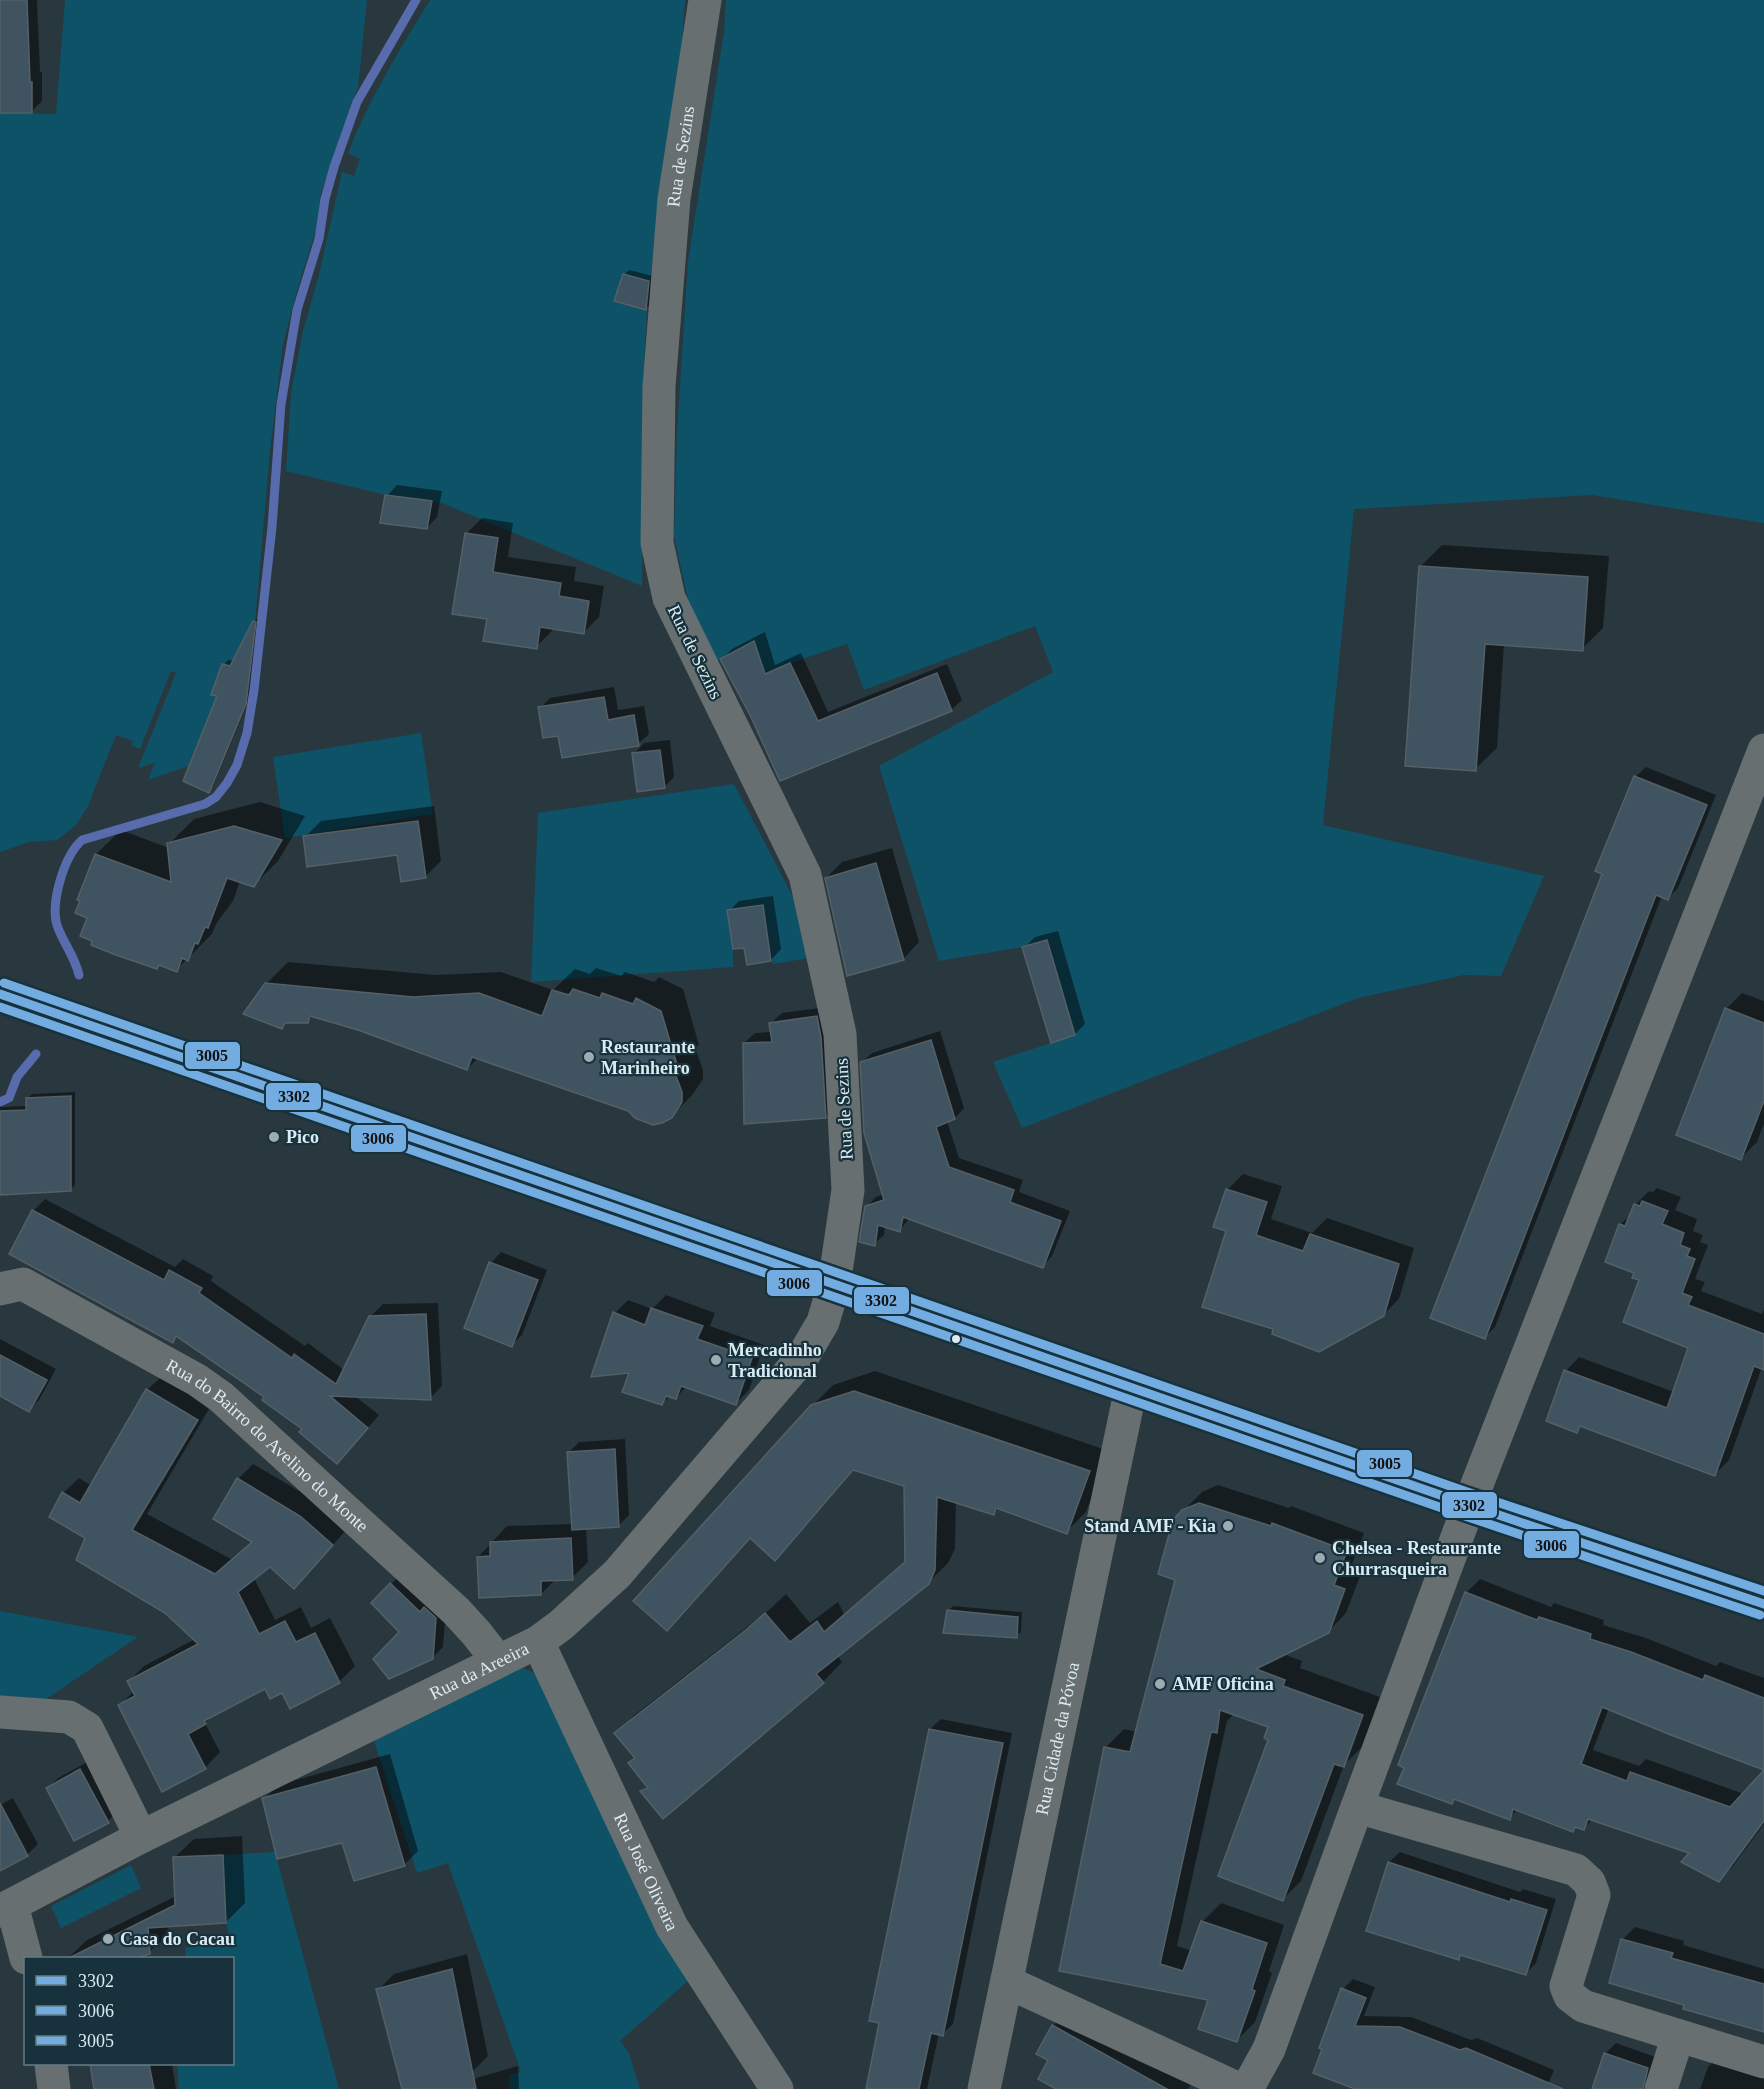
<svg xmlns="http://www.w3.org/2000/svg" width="1764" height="2089" font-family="Georgia,serif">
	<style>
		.green { fill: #0e5268 }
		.shadow { fill: #0007 }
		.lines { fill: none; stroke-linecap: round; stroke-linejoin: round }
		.stream { stroke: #586bac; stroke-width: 9 }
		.building { fill: #3f5360; stroke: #556066; stroke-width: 1.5; fill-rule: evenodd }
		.minor { stroke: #686f71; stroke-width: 33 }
		.tertiary { stroke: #686f71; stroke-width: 33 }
		.secondary { stroke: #697275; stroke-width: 33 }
		.bus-1-casing { stroke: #17323c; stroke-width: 14 }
		.bus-2-casing { stroke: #17323c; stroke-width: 14 }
		.bus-3-casing { stroke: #17323c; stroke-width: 14 }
		.bus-1 { stroke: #72ace1; stroke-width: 9 }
		.bus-2 { stroke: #72ace1; stroke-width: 9 }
		.bus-3 { stroke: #72ace1; stroke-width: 9 }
		.poi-dot { fill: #9dacb3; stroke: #17323c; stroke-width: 2 }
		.bus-dot { fill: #dbebf1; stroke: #17323c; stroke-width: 2 }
		.labels { text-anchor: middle; stroke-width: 4.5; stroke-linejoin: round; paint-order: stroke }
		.street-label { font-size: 18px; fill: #dbebf1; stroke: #17323c }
		.poi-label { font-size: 18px; font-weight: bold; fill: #dbebf1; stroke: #17323c; text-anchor: start }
		.line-badge { stroke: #17323c; stroke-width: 2 }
		.pale-badge-label { font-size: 16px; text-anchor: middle; font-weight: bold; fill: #111 }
	</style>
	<rect width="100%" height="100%" fill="#29383f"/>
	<g class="green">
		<polygon points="65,0 367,0 358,87 321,193 317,226 298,287 283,344 270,450 252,658 230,666 222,664 212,695 217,696 188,766 148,780 155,763 138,768 176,673 171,671 140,749 132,746 133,741 116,735 87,808 76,825 57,840 29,842 0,852 0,113 56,114"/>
		<path d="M430,0H685L680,72L665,152L650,281L623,274L615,301L647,311L643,386L642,586L442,503L390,496L286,471L291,393L303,331L319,275L342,172L354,176L360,159L348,153C369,99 400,49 430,0Z"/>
		<polygon points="726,0 1764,0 1764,523 1592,495 1354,509 1323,825 1544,876 1501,976 1464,975 1358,998 1022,1128 993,1062 1075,1035 1047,941 1022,947 939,961 879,766 1053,672 1035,626 864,690 847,644 764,672 754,642 713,662 691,613 674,536 677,433 688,262 724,32"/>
		<polygon points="421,733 433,814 285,838 273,757"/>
		<polygon points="734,784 792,895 809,958 773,964 763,906 727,911 733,949 733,967 531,982 538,813"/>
		<polygon points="0,1611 138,1637 43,1701 0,1699"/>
		<polygon points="517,1666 540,1675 689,1980 620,2041 629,2053 640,2089 509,2089 509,2075 521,2072 448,1863 417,1873 374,1741"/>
		<polygon points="275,1852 339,2089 179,2089 177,2064 232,2064 232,1958 186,1958 185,1948 230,1938 226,1923 223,1855"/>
		<polygon points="131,1865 141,1888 61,1928 51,1906"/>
	</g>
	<g class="shadow">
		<polygon points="0,0 37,0 40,72 42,72 42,101 31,112 0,111"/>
		<polygon points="629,270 653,276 651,304 646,308 624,275"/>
		<polygon points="397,485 442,491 437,517 427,528 387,496"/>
		<polygon points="482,518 513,523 508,557 576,567 574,581 604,586 599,617 583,633 553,628 552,631 536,647 489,618 466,534"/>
		<polygon points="1442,545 1609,556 1603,628 1582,649 1504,644 1497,748 1475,769 1421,566"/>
		<polygon points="259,617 250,698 213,786 209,791 224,665 228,660 234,661 254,622"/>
		<polygon points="765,632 775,665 801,653 828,712 947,664 962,700 951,710 781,779 752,716 722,659 732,649"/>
		<polygon points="614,687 618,710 644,706 649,734 638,744 560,734 540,708 550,698"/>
		<polygon points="670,740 674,777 664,787 634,754 644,743"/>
		<polygon points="1646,767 1716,795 1678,888 1668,898 1662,896 1495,1327 1484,1338 1604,873 1635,777"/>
		<polygon points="260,802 305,816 278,861 253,886 240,881 233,901 216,924 212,934 176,970 89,917 82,900 79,899 96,854 121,830 169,848 169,844 194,819"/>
		<polygon points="434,806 441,861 425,877 399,853 305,837 321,821"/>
		<polygon points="892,848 919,942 904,958 848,975 826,878 842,862"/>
		<polygon points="773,896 781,949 771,960 745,946 729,911 739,901"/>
		<polygon points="1058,931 1085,1024 1075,1034 1024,948 1035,937"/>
		<polygon points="288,962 436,975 501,972 553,990 575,969 590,974 596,968 621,976 625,972 654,982 659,977 683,989 699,1045 695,1048 703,1070 703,1079 693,1094 671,1117 629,1110 478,1058 467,1069 359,1029 313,1016 308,1021 288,1021 282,1028 266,984"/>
		<polygon points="1742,993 1764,1001 1764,1124 1757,1142 1741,1158 1726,1009"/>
		<polygon points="827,1007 835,1106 825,1117 744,1043 755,1033 772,1032 771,1023 782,1013"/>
		<polygon points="940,1031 964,1108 955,1118 947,1121 959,1158 1023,1180 1019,1192 1070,1211 1052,1256 1043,1266 910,1218 900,1230 885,1226 884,1235 874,1244 866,1207 876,1197 884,1194 862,1062 872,1053"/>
		<polygon points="75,1092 75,1185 70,1190 0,1193 0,1107 27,1106 27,1099 32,1094"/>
		<polygon points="1243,1174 1282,1186 1271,1219 1312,1233 1327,1218 1414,1248 1399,1299 1383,1315 1275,1329 1228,1230 1227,1190"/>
		<polygon points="1657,1188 1681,1197 1675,1210 1697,1219 1693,1231 1703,1235 1700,1242 1708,1245 1695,1279 1705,1282 1701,1291 1762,1314 1764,1310 1764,1368 1762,1367 1729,1460 1715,1474 1583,1425 1577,1431 1566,1371 1579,1357 1674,1392 1690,1347 1636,1272 1620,1225 1632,1213 1635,1205 1649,1191 1653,1192"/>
		<polygon points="45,1199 175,1267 183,1259 213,1276 211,1281 305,1346 308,1343 344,1370 370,1317 383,1304 438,1303 442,1386 430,1398 355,1396 379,1415 349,1450 304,1429 266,1397 178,1335 172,1341 33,1211"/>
		<polygon points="501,1252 547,1270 522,1335 512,1345 491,1263"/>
		<polygon points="666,1295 715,1313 710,1326 764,1345 749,1390 736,1403 687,1386 676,1398 670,1396 662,1404 631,1371 615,1313 628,1300 652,1309"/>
		<polygon points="0,1339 56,1369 39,1400 29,1410 0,1394"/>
		<polygon points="875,1371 1109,1451 1086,1512 1066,1532 999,1508 993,1514 956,1502 955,1549 948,1563 928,1583 837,1655 842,1662 823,1682 663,1817 642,1791 648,1786 636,1757 616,1733 636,1714 769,1610 786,1594 810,1623 838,1602 844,1614 907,1560 905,1485 855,1469 795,1539 775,1559 812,1406 833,1385"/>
		<polygon points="163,1375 212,1404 147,1514 231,1559 253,1541 238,1479 253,1464 316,1501 347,1529 309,1572 270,1565 254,1578 275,1620 301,1607 311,1628 330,1618 355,1666 339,1682 291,1707 283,1691 266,1687 215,1714 205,1723 220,1752 205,1768 120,1705 134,1691 129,1681 144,1666 195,1639 87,1537 51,1517 63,1493 79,1478 92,1486 147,1390"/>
		<polygon points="625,1439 629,1515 619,1525 586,1527 588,1562 572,1578 556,1579 541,1594 478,1557 507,1526 573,1524 568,1453 579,1442"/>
		<polygon points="1218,1485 1289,1508 1291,1506 1364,1533 1351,1567 1362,1571 1346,1613 1328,1632 1283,1654 1302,1661 1300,1668 1380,1697 1362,1747 1344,1765 1301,1881 1283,1899 1270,1726 1235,1713 1227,1721 1177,1946 1192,1951 1203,1921 1221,1903 1284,1925 1269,1971 1272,1973 1255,2022 1237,2040 1210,1999 1061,1969 1106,1747 1124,1729 1137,1732 1177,1579 1183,1511 1202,1492"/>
		<polygon points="401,1574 446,1607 443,1647 432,1658 402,1632 373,1603"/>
		<polygon points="1480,1579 1551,1607 1554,1603 1604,1620 1603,1625 1646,1638 1716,1666 1720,1662 1764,1678 1764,1768 1609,1708 1593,1750 1639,1766 1646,1759 1744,1794 1764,1772 1764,1824 1733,1866 1719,1880 1692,1852 1593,1819 1584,1828 1577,1826 1572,1830 1518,1809 1509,1818 1455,1799 1451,1803 1466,1593"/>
		<polygon points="953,1606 1022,1612 1021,1632 1016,1636 948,1611"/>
		<polygon points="941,1719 1012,1733 953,2024 942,2034 939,2033 927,2089 867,2089 881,2021 930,1729"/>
		<polygon points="390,1754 418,1851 404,1865 343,1841 264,1799 278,1785"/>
		<polygon points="91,1760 118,1811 108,1821 48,1788 58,1778"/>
		<polygon points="13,1798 38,1844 27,1855 0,1869 0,1805"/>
		<polygon points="242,1836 245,1903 226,1922 168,1925 169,1934 147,1954 148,1958 68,1958 87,1940 176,1896 174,1858 194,1839"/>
		<polygon points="1400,1852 1520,1892 1523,1889 1556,1899 1536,1963 1525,1974 1462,1954 1458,1958 1368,1930 1389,1862"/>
		<polygon points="1635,1927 1684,1941 1683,1945 1764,1969 1764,2031 1686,2004 1611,1982 1623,1939"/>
		<polygon points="467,1954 488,2056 472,2072 430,2089 403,2089 378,1990 394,1974"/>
		<polygon points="1353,1979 1375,1987 1364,2016 1411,2017 1471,2040 1477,2038 1554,2070 1546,2089 1359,2089 1343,1989"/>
		<polygon points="1069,2010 1194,2079 1188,2089 1059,2089 1050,2060 1053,2026"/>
		<polygon points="1616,2043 1658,2058 1650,2089 1594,2089 1605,2054"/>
		<polygon points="1718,2057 1764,2072 1764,2089 1700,2089 1708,2067"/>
		<polygon points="91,2064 172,2064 176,2089 94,2089"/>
		<polygon points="518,2066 519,2089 465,2089 476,2078"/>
	</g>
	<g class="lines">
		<g class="stream">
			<path d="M79,975C75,957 64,944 58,928C49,905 64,856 82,840L205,804L216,797L227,783L237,765L247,733L254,690L272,527L281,404L297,310L319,239L325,199L334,167L357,102L416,0"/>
			<polyline points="0,1102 9,1098 17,1077 36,1054"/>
		</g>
	</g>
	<g class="building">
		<polygon points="0,0 27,0 30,82 32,82 32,113 0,113"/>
		<polygon points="623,274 649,281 646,310 614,301"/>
		<polygon points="385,495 432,501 427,529 380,523"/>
		<polygon points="465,533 498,538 493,572 561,583 559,596 589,601 584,634 540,627 537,649 483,641 487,619 452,614"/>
		<polygon points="1419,566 1588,577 1583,651 1485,644 1476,771 1405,766"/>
		<polygon points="253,621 256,622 246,704 209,793 183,781 217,696 211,695 222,664 230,666"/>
		<polygon points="754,641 765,674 790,663 818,721 937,673 952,711 780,781 751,717 720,659"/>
		<polygon points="604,697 608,720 634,715 639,746 562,758 558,736 543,738 538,707"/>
		<polygon points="660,750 665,788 637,792 632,753"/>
		<polygon points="1634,776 1707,805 1668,900 1656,895 1485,1339 1430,1318 1602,874 1595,871"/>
		<polygon points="418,821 426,878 401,882 397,855 307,867 303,836"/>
		<polygon points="234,826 282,840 254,887 227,878 208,928 205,927 198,944 195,943 188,961 182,958 177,972 159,965 157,969 116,955 91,945 92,941 80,936 87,918 75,913 80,901 77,900 95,854 171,882 167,843"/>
		<polygon points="876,863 904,960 847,976 825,878"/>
		<polygon points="763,905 771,961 747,965 744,948 733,949 727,910"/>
		<polygon points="1047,940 1075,1035 1051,1043 1022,947"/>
		<polygon points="265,983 413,997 479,993 542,1016 552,990 569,995 573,989 600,998 602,993 633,1004 636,998 661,1011 678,1068 674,1071 682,1092 682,1102 672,1118 662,1123 653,1125 635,1118 628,1111 472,1057 467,1070 358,1030 310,1016 308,1023 285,1023 282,1029 243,1014"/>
		<polygon points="1725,1008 1764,1023 1764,1101 1741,1160 1676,1135"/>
		<polygon points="817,1016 821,1037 826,1118 744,1124 743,1043 772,1042 769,1023"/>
		<polygon points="931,1040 955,1119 936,1127 949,1167 1014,1190 1010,1202 1061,1221 1043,1268 903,1217 900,1232 878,1225 875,1246 859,1242 865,1206 884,1200 864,1133 860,1062"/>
		<polygon points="71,1096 71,1191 0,1195 0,1111 26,1110 26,1098"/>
		<polygon points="1226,1189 1267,1202 1256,1235 1303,1251 1310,1234 1399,1264 1384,1316 1319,1352 1272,1334 1273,1329 1202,1307 1226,1231 1213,1227"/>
		<polygon points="1642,1201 1668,1211 1662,1224 1684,1233 1680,1245 1690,1249 1687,1256 1695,1259 1682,1293 1692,1297 1688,1305 1764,1334 1764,1370 1754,1366 1715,1476 1580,1426 1577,1433 1546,1421 1564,1370 1667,1408 1688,1348 1623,1322 1639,1280 1632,1278 1634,1273 1605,1262 1619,1224 1625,1226 1634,1204 1640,1206"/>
		<polygon points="32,1210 164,1280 169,1270 202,1288 199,1293 292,1358 294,1354 336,1384 369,1316 426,1314 431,1400 330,1396 368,1428 337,1464 299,1432 302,1429 262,1400 264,1397 176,1336 173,1343 9,1254"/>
		<polygon points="489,1262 538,1280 512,1347 464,1328"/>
		<polygon points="651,1308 703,1326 697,1339 752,1358 736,1405 681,1386 676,1399 666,1396 662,1405 622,1392 629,1373 591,1377 613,1312 645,1325"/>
		<polygon points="0,1355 47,1380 29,1412 0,1396"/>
		<polygon points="146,1389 198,1420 132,1530 215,1574 252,1542 213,1519 237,1478 300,1516 333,1545 294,1589 270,1567 238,1592 259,1634 285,1621 296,1642 315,1633 340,1683 290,1709 282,1693 270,1699 265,1689 204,1721 206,1724 188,1734 206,1769 162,1792 118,1705 135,1696 127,1681 198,1644 165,1613 76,1560 85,1538 49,1517 62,1492 80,1503"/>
		<polygon points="854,1391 1090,1471 1067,1534 996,1508 994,1515 937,1497 935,1570 929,1584 816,1674 824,1683 663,1819 640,1791 648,1788 628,1763 635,1758 614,1733 747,1629 765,1613 790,1642 817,1621 824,1632 905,1562 904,1486 853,1470 775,1561 750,1538 667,1631 633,1601 811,1405"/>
		<polygon points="615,1449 619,1527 572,1530 567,1452"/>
		<polygon points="1199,1503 1271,1526 1272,1523 1347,1551 1334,1585 1345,1589 1329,1633 1256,1669 1285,1680 1283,1686 1363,1715 1344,1767 1334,1764 1283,1901 1218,1876 1268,1740 1264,1738 1268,1727 1220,1710 1217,1733 1211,1732 1160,1964 1183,1971 1201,1921 1267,1943 1252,1989 1255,1991 1237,2042 1198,2029 1208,2000 1059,1971 1104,1747 1130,1752 1175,1580 1158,1574 1173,1520 1182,1510"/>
		<polygon points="571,1538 573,1580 541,1581 541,1595 479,1598 477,1557 490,1556 490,1542"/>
		<polygon points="390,1583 420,1612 424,1607 436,1618 433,1659 389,1679 373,1659 399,1632 371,1603"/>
		<path d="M1465,1592L1537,1620L1539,1617L1591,1634L1590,1639L1631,1652L1703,1680L1705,1675L1764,1698V1821L1719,1882L1681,1862L1689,1853L1588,1819L1584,1830L1575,1827L1573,1832L1513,1809L1510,1820L1454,1799L1452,1804L1397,1784L1404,1768L1398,1765ZM1602,1707L1671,1735L1764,1770L1730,1807L1630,1772L1627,1781L1581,1764Z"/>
		<polygon points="947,1610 1018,1617 1017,1638 943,1633"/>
		<polygon points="929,1729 1003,1743 943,2036 931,2033 919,2089 866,2089 879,2023 869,2021"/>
		<polygon points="376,1767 405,1866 354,1881 342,1843 277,1859 262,1798"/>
		<polygon points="80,1769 109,1823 74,1841 46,1788"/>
		<polygon points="0,1803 28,1856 0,1871"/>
		<polygon points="223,1855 226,1923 148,1928 150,1954 134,1959 67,1959 175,1905 173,1857"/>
		<polygon points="1388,1862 1510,1902 1511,1899 1547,1910 1526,1975 1460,1955 1459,1960 1366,1931"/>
		<polygon points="1621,1939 1673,1953 1671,1958 1764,1984 1764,2032 1683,2009 1684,2005 1609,1983"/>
		<polygon points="452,1969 476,2089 402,2089 376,1989"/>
		<polygon points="1341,1988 1366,1998 1355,2026 1400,2027 1460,2050 1466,2048 1563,2089 1355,2089 1313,2073 1322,2049 1319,2048"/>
		<polygon points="1052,2025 1167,2089 1056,2089 1038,2079 1048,2060 1036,2054"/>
		<polygon points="1604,2053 1648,2068 1643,2089 1592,2089"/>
		<polygon points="90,2064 149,2064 154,2089 94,2089"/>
	</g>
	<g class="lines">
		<g class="minor">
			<polyline points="1764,750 1469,1505 1357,1807 1576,1870 1589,1882 1594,1895 1566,1986 1570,1996 1583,2006 1764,2062"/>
			<path id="s1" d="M0,1289L23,1284L197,1380L221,1397L456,1611L477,1634L498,1661"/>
			<path id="s2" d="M538,1642L672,1927L777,2089"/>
			<polyline points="0,1712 69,1717 87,1728 141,1837"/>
			<polyline points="12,1905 26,1958"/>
			<path id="s3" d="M0,1911L141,1837L538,1642L561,1625L617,1574L802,1358L823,1322L834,1285L848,1190L840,1034L805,875L669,598L657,543L659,386L674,199L705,0"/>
			<polyline points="1007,1982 1239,2089"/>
			<polyline points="51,2064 54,2089"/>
			<polyline points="1247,2089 1269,2049 1357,1807"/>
			<polyline points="1661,2089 1678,2036"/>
		</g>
		<path class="tertiary" id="s4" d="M984,2089L1131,1388"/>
		<polyline class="secondary" points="0,994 1469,1505 1764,1604"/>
		<defs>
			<polyline id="bus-1" points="0,994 1469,1505 1764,1604"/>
			<polyline id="bus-2" points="0,1007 1465,1516 1760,1615"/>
			<polyline id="bus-3" points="4,983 1473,1494 1764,1591"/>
		</defs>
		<use href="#bus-1" class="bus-1-casing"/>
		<use href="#bus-2" class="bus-2-casing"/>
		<use href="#bus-3" class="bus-3-casing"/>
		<use href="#bus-1" class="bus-1"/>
		<use href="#bus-2" class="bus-2"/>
		<use href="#bus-3" class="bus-3"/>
	</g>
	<g class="poi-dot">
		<circle cx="589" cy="1057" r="6"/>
		<circle cx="274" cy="1137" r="6"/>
		<circle cx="716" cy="1360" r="6"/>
		<circle cx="1228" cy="1526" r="6"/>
		<circle cx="1320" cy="1558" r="6"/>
		<circle cx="1160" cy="1684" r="6"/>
		<circle cx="108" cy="1939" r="6"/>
	</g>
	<circle class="bus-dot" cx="956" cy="1339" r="5"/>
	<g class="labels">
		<g class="street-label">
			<text dy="6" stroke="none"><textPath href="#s3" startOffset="2238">Rua de Sezins</textPath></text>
			<text transform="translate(695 652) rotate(64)" y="6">Rua de Sezins</text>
			<text transform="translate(844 1109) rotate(-93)" y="6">Rua de Sezins</text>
			<text dy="6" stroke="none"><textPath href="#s1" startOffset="318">Rua do Bairro do Avelino do Monte</textPath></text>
			<text dy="6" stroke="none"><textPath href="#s3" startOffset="536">Rua da Areeira</textPath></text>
			<text dy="6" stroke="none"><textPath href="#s4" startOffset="358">Rua Cidade da Póvoa</textPath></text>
			<text dy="6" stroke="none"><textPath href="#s2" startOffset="254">Rua José Oliveira</textPath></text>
		</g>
		<g class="poi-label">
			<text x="601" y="1053">Restaurante<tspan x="601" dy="21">Marinheiro</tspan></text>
			<text x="286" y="1143">Pico</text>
			<text x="728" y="1356">Mercadinho<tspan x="728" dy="21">Tradicional</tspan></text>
			<text x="1216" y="1532" text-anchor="end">Stand AMF - Kia</text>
			<text x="1332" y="1554">Chelsea - Restaurante<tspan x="1332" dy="21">Churrasqueira</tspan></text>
			<text x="1172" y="1690">AMF Oficina</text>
			<text x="120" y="1945">Casa do Cacau</text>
		</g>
	</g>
	<g class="line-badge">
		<rect x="184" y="1041" width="57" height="29" rx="6" fill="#72ace1"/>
		<rect x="265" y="1082" width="57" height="29" rx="6" fill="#72ace1"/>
		<rect x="350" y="1124" width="57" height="29" rx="6" fill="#72ace1"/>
		<rect x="766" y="1269" width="57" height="28" rx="6" fill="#72ace1"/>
		<rect x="853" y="1286" width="57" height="29" rx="6" fill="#72ace1"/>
		<rect x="1356" y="1449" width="57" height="29" rx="6" fill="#72ace1"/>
		<rect x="1441" y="1491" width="57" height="28" rx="6" fill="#72ace1"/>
		<rect x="1523" y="1530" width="57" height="29" rx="6" fill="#72ace1"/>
	</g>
	<g class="pale-badge-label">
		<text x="212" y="1061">3005</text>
		<text x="294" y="1102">3302</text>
		<text x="378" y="1144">3006</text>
		<text x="794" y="1289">3006</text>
		<text x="881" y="1306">3302</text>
		<text x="1385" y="1469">3005</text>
		<text x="1469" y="1511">3302</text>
		<text x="1551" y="1551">3006</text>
	</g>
	<rect x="24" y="1957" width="210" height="108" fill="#17323c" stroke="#657c84" stroke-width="1.5"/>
	<rect x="36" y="1976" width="30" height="9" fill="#72ace1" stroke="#657c84" stroke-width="1.5"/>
	<text x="78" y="1987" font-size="18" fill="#dbebf1">3302</text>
	<rect x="36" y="2006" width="30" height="9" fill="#72ace1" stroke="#657c84" stroke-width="1.5"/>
	<text x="78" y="2017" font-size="18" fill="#dbebf1">3006</text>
	<rect x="36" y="2036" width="30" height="9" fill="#72ace1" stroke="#657c84" stroke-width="1.5"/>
	<text x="78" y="2047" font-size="18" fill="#dbebf1">3005</text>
</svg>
